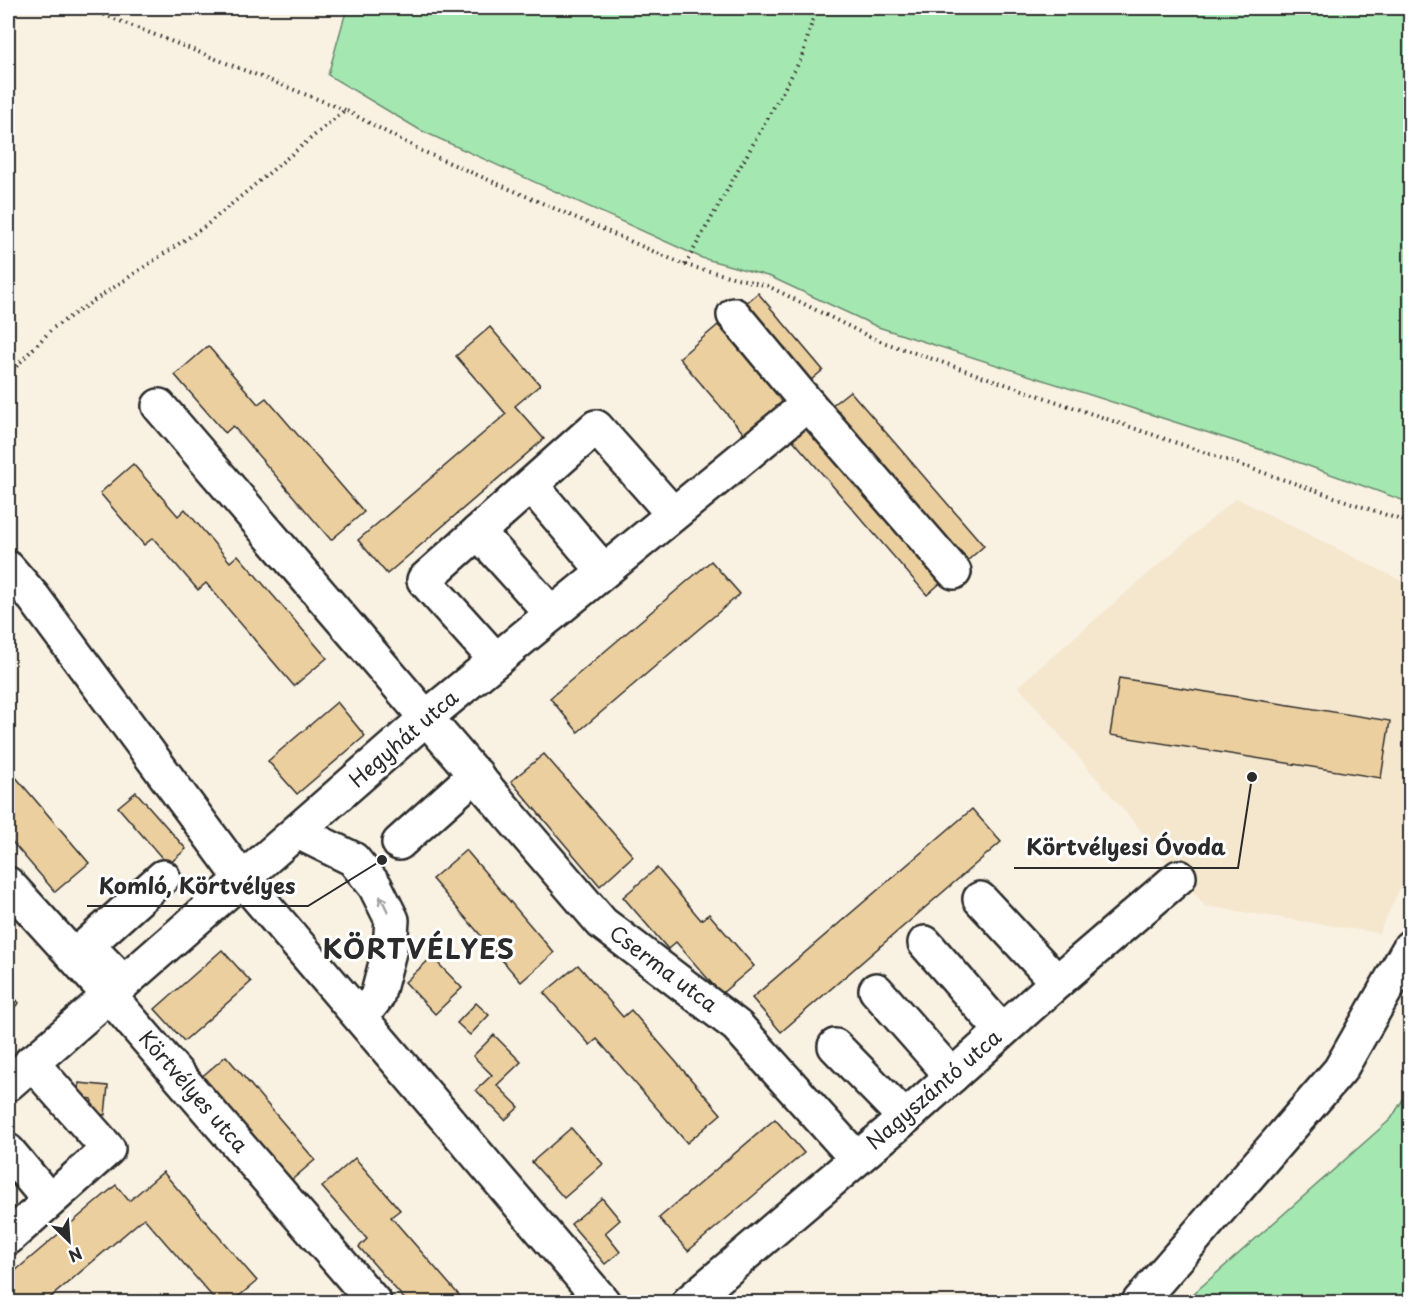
<svg xmlns="http://www.w3.org/2000/svg" width="1418" height="1310" font-family="'Playpen Sans',sans-serif">
	<style>
		.built { fill: #f5e7ce }
		.green { fill: #a5e7b1; stroke: #68896e; stroke-width: 1.5 }
		.building { fill: #eccf9f; stroke: #2b2b2b; stroke-width: 1.5 }
		.lines { fill: none; stroke-linecap: round; stroke-linejoin: round }
		.minor-casing { stroke: #2b2b2b; stroke-width: 38 }
		.path { stroke: #2b2b2b; stroke-width: 4; stroke-dasharray: 1.5 4.5; stroke-linecap: butt }
		.minor { stroke: #fff; stroke-width: 33 }
		.oneway { stroke: #a0a0a0 }
		.labels { text-anchor: middle; stroke-width: 6; stroke-linejoin: round; paint-order: stroke }
		.street-label { font-size: 21px; fill: #2b2b2b; stroke: #fff }
		.district-label { font-size: 27px; font-weight: bold; letter-spacing: 1.5px; fill: #2b2b2b; stroke: #fff }
		.leader { fill: none; stroke: #2b2b2b; stroke-width: 2 }
		.callout-dot { fill: #2b2b2b; stroke: #fff; stroke-width: 2 }
		.callout-label { font-size: 22px; text-anchor: middle; font-weight: bold; fill: #2b2b2b; stroke: #fff; stroke-width: 6; stroke-linejoin: round; paint-order: stroke }
	</style>
	<rect width="100%" height="100%" fill="#f9f1e2"/>
	<filter id="ink" filterUnits="userSpaceOnUse"><feTurbulence type="fractalNoise" baseFrequency=".0167" numOctaves="2"/><feDisplacementMap in="SourceGraphic" scale="12" xChannelSelector="R" yChannelSelector="G"/><feConvolveMatrix kernelMatrix="1 2 1 2 8 2 1 2 1" color-interpolation-filters="sRGB"/></filter>
	<g filter="url(#ink)">
		<polygon class="built" points="1236,498 1410,585 1410,867 1379,933 1205,906 1018,686"/>
		<g class="green">
			<polygon points="347,8 1410,8 1410,503 1281,456 878,327 771,277 702,258 420,130 328,75"/>
			<polygon points="1410,1088 1410,1302 1184,1302 1391,1119"/>
		</g>
		<g class="building">
			<polygon points="758,293 823,370 805,385 740,308"/>
			<polygon points="718,325 784,401 745,435 679,358"/>
			<polygon points="490,327 540,385 515,406 544,439 387,574 358,540 506,414 456,356"/>
			<polygon points="208,346 258,404 266,398 364,512 331,540 233,426 225,433 175,375"/>
			<polygon points="850,391 984,546 966,562 831,406"/>
			<polygon points="811,424 945,579 927,595 793,440"/>
			<polygon points="133,464 178,516 185,509 230,562 238,555 327,658 294,686 206,583 198,590 153,538 144,545 100,493"/>
			<polygon points="711,561 740,594 578,732 550,698"/>
			<polygon points="1119,678 1390,721 1381,778 1110,735"/>
			<polygon points="337,702 365,736 297,794 268,761"/>
			<polygon points="544,754 633,856 600,886 511,781"/>
			<polygon points="8,768 89,863 55,892 8,837"/>
			<polygon points="136,792 186,849 168,865 118,807"/>
			<polygon points="972,809 1001,842 781,1032 752,998"/>
			<polygon points="466,850 554,953 521,982 432,879"/>
			<polygon points="657,868 701,920 709,914 754,966 721,994 676,942 668,949 623,897"/>
			<polygon points="222,950 251,982 184,1041 155,1009"/>
			<polygon points="432,957 462,988 435,1014 405,982"/>
			<polygon points="578,965 623,1017 631,1010 721,1114 687,1143 597,1039 590,1045 544,993"/>
			<polygon points="8,990 19,1003 8,1013"/>
			<polygon points="476,1003 489,1015 470,1035 457,1023"/>
			<polygon points="494,1035 521,1062 497,1085 519,1107 505,1120 476,1090 492,1075 473,1056"/>
			<polygon points="226,1056 315,1160 281,1189 192,1085"/>
			<polygon points="79,1083 108,1086 105,1115 91,1113 92,1099 78,1097"/>
			<polygon points="775,1119 804,1153 688,1251 659,1218"/>
			<polygon points="571,1128 603,1164 564,1198 532,1162"/>
			<polygon points="355,1158 400,1210 391,1217 465,1302 407,1302 359,1247 367,1239 322,1187"/>
			<polygon points="163,1172 257,1281 232,1302 217,1302 144,1218 45,1302 8,1302 8,1277 116,1185 129,1201"/>
			<polygon points="602,1198 620,1220 605,1233 620,1252 605,1264 571,1224"/>
		</g>
		<g class="lines">
			<defs>
				<g id="minor">
					<polyline points="734,315 808,404 954,572"/>
					<polyline points="159,406 602,923 737,1026 856,1158"/>
					<polyline points="531,485 604,571"/>
					<polyline points="478,532 552,614"/>
					<polyline points="8,568 34,598 242,879 603,1302"/>
					<polyline points="496,660 424,580 596,427 673,514"/>
					<polyline points="298,832 353,859 375,886 392,920 390,948 377,997 361,1017"/>
					<polyline points="399,843 476,774"/>
					<polyline points="8,884 108,994 374,1302"/>
					<polyline points="980,899 1057,982"/>
					<polyline points="925,943 1001,1030"/>
					<polyline points="115,974 87,945 163,877"/>
					<polyline points="876,990 952,1076"/>
					<polyline points="835,1046 905,1118"/>
					<polyline points="8,1084 440,706 808,404"/>
					<polyline points="8,1151 49,1200"/>
					<polyline points="8,1238 108,1149 31,1062"/>
					<polyline points="689,1302 905,1118 1057,982 1179,877"/>
					<polyline points="1139,1302 1340,1070 1410,947"/>
				</g>
			</defs>
			<use href="#minor" class="minor-casing"/>
			<g class="path">
				<polyline points="87,8 345,110"/>
				<polyline points="685,265 802,57 816,8"/>
				<polyline points="8,375 53,328 204,227 345,110 422,151 685,265 768,286 874,339 1410,523"/>
			</g>
			<use href="#minor" class="minor"/>
		</g>
		<defs><path id="oneway-shaft" d="M-6 0H5M1.5-3L5.5 0L1.5 3" fill="none" stroke-width="1.6" stroke-linecap="round" stroke-linejoin="round" transform="scale(1.5)"/></defs>
		<use class="oneway" href="#oneway-shaft" transform="translate(384 904) rotate(-116)"/>
	</g>
	<g class="labels">
		<g class="street-label">
			<text transform="translate(404 739) rotate(-41)" y="7">Hegyhát utca</text>
			<text transform="translate(663 969) rotate(37)" y="7">Cserma utca</text>
			<text transform="translate(934 1090) rotate(-41)" y="7">Nagyszántó utca</text>
			<text transform="translate(193 1092) rotate(49)" y="7">Körtvélyes utca</text>
		</g>
		<g class="district-label">
			<text x="419" y="959">KÖRTVÉLYES</text>
		</g>
	</g>
	<path class="leader" d="M1252 777L1238 868H1014M382 860L308 906H87"/>
	<g class="callout-dot">
		<circle cx="1252" cy="777" r="6"/>
		<circle cx="382" cy="860" r="6"/>
	</g>
	<g class="callout-label">
		<text x="1126" y="855">Körtvélyesi Óvoda</text>
		<text x="197" y="894">Komló, Körtvélyes</text>
	</g>
	<rect width="1418" height="1310" fill="none" stroke="#fff" stroke-width="30"/>
	<rect x="15" y="15" width="1388" height="1280" fill="none" stroke="#2b2b2b" stroke-width="2" filter="url(#ink)"/>
	<g transform="translate(69 1241) rotate(155)" stroke="#ffffff" stroke-width="4.5" paint-order="stroke">
	<path d="M0-4.5L10 22L0 15L-10 22Z" fill="#2b2b2b"/>
	<text y="-9" font-size="16" font-weight="bold" text-anchor="middle" fill="#2b2b2b">N</text>
	</g>
</svg>
